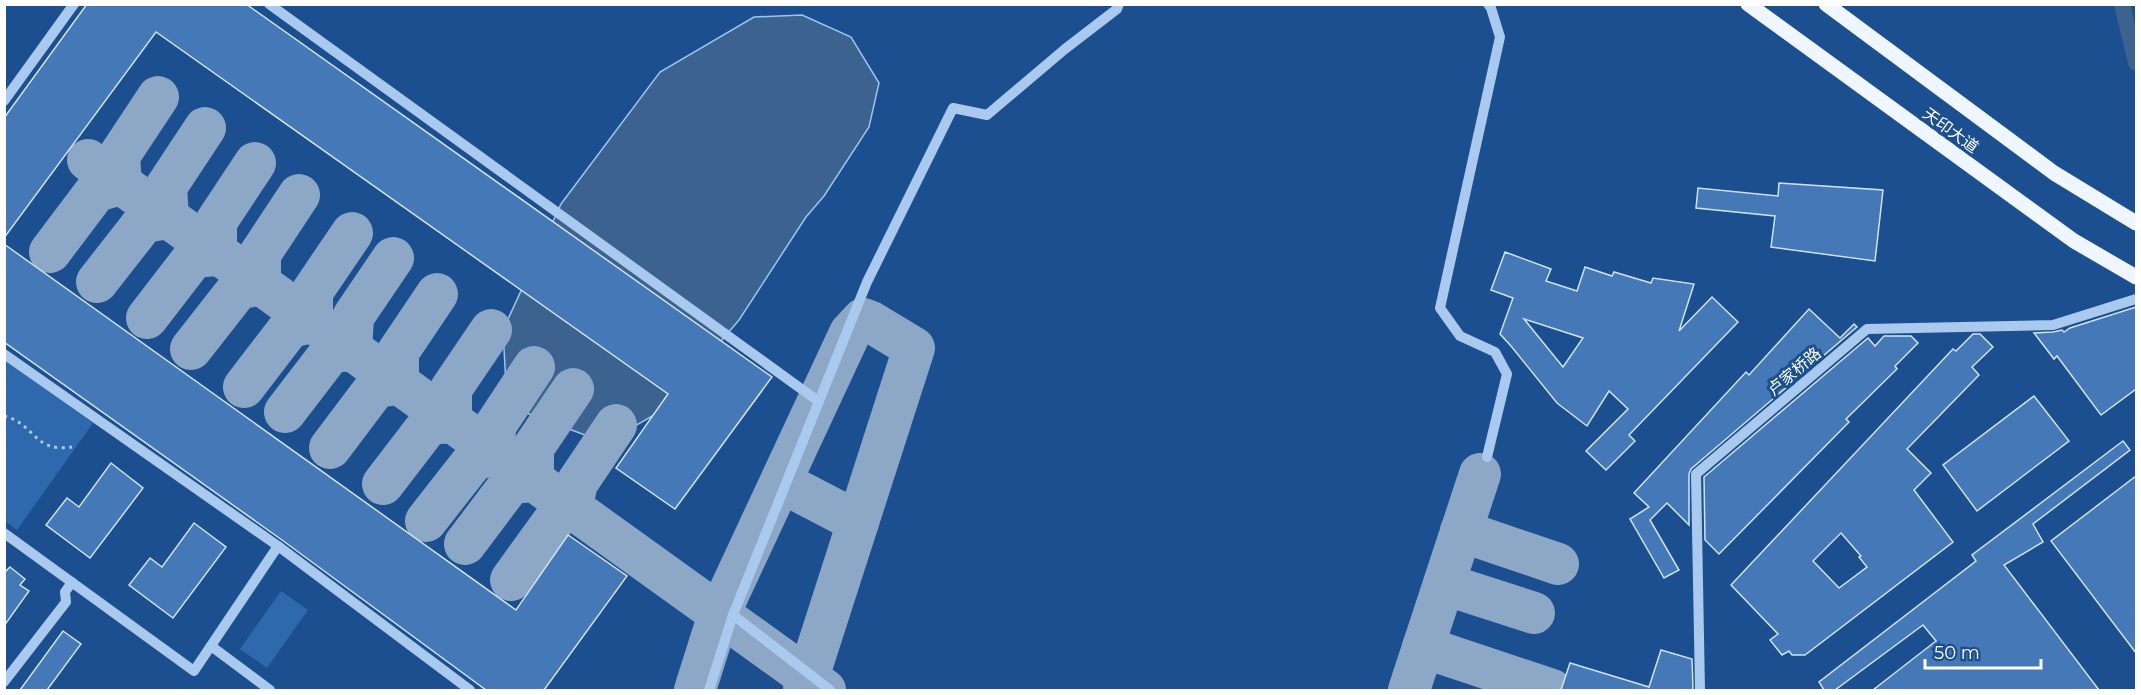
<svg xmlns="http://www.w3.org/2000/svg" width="2141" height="695" font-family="Montserrat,'Noto Sans SC',sans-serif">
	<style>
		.green { fill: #2e69ad }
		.water { fill: #3c6290; stroke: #9cc4f0; stroke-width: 1.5 }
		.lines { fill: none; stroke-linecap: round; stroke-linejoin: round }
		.canal { stroke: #3c6290; stroke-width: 16 }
		.taxiway { stroke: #8da7c7; stroke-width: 42 }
		.building { fill: #4478b7; stroke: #cfe3fa; stroke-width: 1.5; fill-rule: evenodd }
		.path { stroke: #a9c9ee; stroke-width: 3; stroke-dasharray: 3 4.5; stroke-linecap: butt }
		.minor { stroke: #a9c9ee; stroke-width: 10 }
		.major { stroke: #f0f6ff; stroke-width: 15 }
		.labels { text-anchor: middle; stroke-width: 6; stroke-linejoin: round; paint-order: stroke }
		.street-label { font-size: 16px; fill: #fff; stroke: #1b4f8f }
	</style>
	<rect width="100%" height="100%" fill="#1b4f8f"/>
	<g class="green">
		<polygon points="5,360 93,423 17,530 5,521"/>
		<polygon points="281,591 308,610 267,668 240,649"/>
	</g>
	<polygon class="water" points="802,15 851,37 879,83 869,127 824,196 806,217 739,320 661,411 616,437 585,435 529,414 506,385 503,330 561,204 660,72 754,17"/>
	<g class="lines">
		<polyline class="canal" points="2122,4 2136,63"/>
		<g class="taxiway">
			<polyline points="88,160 825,690"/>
			<polyline points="50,252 96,191 121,184 119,156 158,97"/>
			<polyline points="97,282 144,222 168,218 166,187 205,128"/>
			<polyline points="147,318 194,257 216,255 216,222 255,163"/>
			<polyline points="191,349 238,289 260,284 260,254 299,195"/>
			<polyline points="244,387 290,327 312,322 312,292 352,233"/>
			<polyline points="285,412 331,352 351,350 353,317 393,258"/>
			<polyline points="330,448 376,387 398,384 398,352 437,294"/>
			<polyline points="781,482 858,522"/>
			<polyline points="383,484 429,424 451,422 451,389 491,330"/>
			<polyline points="426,521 473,461 494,453 495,426 534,367"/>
			<polyline points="1461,531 1558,564"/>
			<polyline points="465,544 511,483 533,481 533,448 573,389"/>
			<polyline points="511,580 558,515 571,509 577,483 616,425"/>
			<polyline points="1444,584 1534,613"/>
			<polyline points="1423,647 1552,690"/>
			<polyline points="695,690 719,614 850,333 863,319 871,322 914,348 804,690"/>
			<polyline points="1409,690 1480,474"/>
		</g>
	</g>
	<g class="building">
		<polygon points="87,4 246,4 772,377 675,509 616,468 668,394 156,32 4,238 4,118"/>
		<polygon points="1779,183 1883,190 1875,261 1771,247 1775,216 1696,208 1698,188 1778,196"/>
		<polygon points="4,244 516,610 568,535 627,576 544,690 486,690 282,540 4,342"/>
		<path d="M1505,252L1551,269L1546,281L1577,291L1585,267L1612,276L1614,272L1651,283L1653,278L1694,284L1679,331L1712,297L1738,322L1629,435L1635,441L1606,470L1586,451L1628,409L1609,391L1587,426L1557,403L1511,346L1500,334L1513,298L1491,290ZM1524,319L1583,338L1563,367Z"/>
		<polygon points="2136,307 2136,389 2101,415 2057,356 2054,359 2034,333 2053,332 2062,330 2064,332 2070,328"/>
		<polygon points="1809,309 1840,338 1854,324 1857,327 1691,469 1689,474 1689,525 1667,503 1650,520 1679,570 1664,578 1630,519 1649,507 1634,493 1746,372 1749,375"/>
		<path d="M1973,334H1980L1993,347L1972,367L1979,375L1907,449L1931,473L1914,490L1953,542L1805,655H1792L1789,651L1782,655L1770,640L1778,634L1731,585L1953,349L1956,351ZM1841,533L1861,556L1859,557L1867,567L1839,588L1813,561Z"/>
		<polygon points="1884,336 1911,336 1918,343 1895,366 1897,369 1846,419 1849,422 1719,554 1705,540 1704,477 1868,338 1875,346"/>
		<polygon points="2034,396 2069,441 1977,511 1943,465"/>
		<polygon points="2123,441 2130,450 2033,524 2043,542 2004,565 2099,690 1873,690 1936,641 1923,625 1835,690 1824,690 1819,682 1976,561 1972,555"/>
		<polygon points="111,463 143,488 90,558 46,525 67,498 79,507"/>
		<polygon points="2136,476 2136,653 2051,541"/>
		<polygon points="194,523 226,547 173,618 129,585 150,558 162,567"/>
		<polygon points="10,567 25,579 20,585 29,591 4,626 4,573"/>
		<polygon points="63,631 81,644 47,690 20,690"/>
		<polygon points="1661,650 1692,659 1693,690 1561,690 1570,663 1649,687"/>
	</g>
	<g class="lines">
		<path class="path" d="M4,416C36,424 33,453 72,447"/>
		<g class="minor">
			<polyline points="269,4 818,401"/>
			<polyline points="4,101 74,4"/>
			<polyline points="4,354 278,546 470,690"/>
			<polyline points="1487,457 1507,374 1495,352 1460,336 1440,308 1500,37 1491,8 1488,4"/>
			<polyline points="4,533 194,671 278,546"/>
			<polyline points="211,646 270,690"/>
			<polyline points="4,682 66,602 65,592 72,582"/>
			<polyline points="709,690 733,615"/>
			<polyline points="830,690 733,615 867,282 953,108 987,115 1065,49 1117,9 1119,4"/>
			<polyline points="1700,690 1696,474 1867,329 2053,325 2136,299"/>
		</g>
		<g class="major">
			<polyline points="1748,4 2074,241 2136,277"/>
			<polyline points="1826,4 2054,173 2136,223"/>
		</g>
	</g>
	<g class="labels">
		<g class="street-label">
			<text transform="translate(1951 130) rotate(36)" y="6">天印大道</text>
			<text transform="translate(1794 371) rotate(-40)" y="6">卢家桥路</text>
		</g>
	</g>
	<rect width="2141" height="695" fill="none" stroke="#ffffff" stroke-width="12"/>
	<path d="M1925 659v9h116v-9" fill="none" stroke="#ffffff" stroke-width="3"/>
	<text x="1934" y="659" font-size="18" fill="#ffffff" stroke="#1b4f8f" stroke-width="4.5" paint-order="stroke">50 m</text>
</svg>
